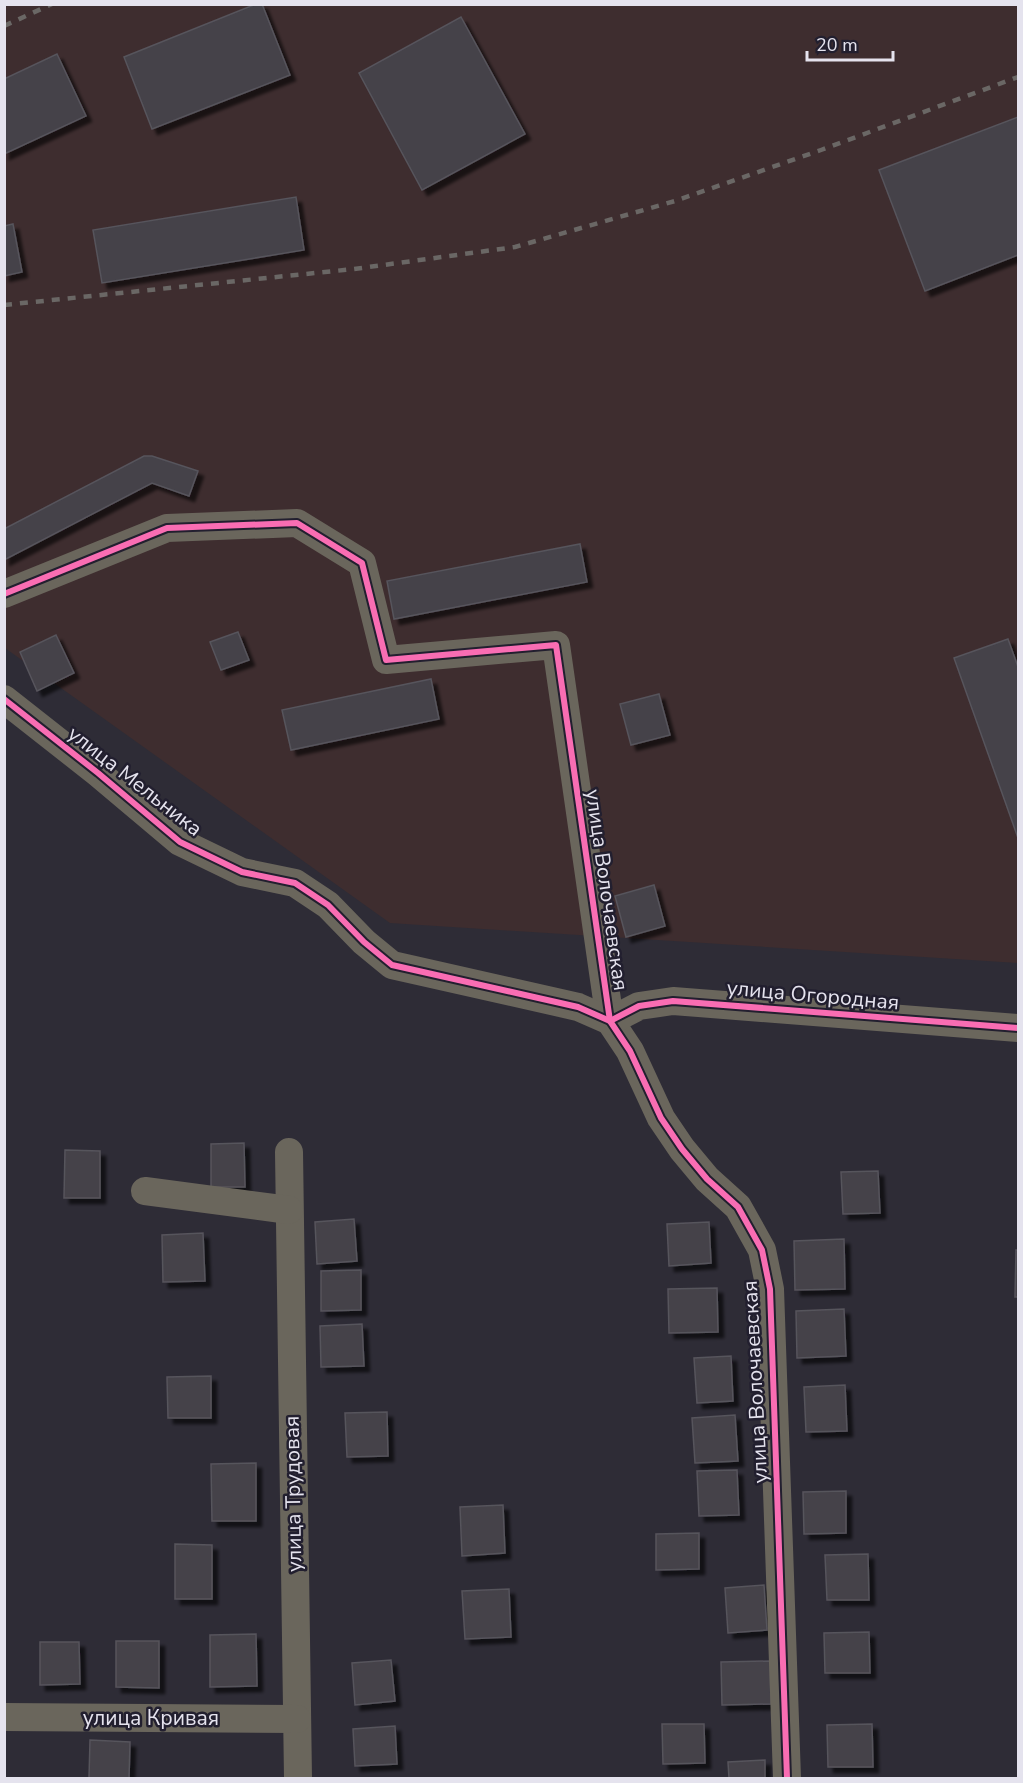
<svg xmlns="http://www.w3.org/2000/svg" width="1023" height="1783" font-family="'Nunito Sans',sans-serif">
	<style>
		.industrial { fill: #3e2d2f }
		.building { fill: #444249; stroke: #57545c; stroke-width: 1.5; filter: url(#shadow) }
		.lines { fill: none; stroke-linecap: round; stroke-linejoin: round }
		.street { stroke: #6a665c; stroke-width: 28 }
		.rail { stroke: #6a6765; stroke-width: 4.5; stroke-dasharray: 8 8; stroke-linecap: butt }
		.cycleway-casing { stroke: #221f2f; stroke-width: 10 }
		.cycleway { stroke: #f96db3; stroke-width: 6 }
		.labels { text-anchor: middle; stroke-width: 5; stroke-linejoin: round; paint-order: stroke }
		.street-label { font-size: 21px; fill: #e5e3ee; stroke: #221f2f }
	</style>
	<defs>
		<filter id="shadow"><feDropShadow dx="5.5" dy="5.5" stdDeviation="1.5" flood-color="#0009"/></filter>
	</defs>
	<rect width="100%" height="100%" fill="#2e2c36"/>
	<polygon class="industrial" points="5,5 1018,5 1018,963 390,923 5,648"/>
	<g class="building">
		<polygon points="256,4 262,4 290,75 152,129 124,57"/>
		<polygon points="461,17 525,134 422,190 359,73"/>
		<polygon points="57,54 86,116 4,154 4,79"/>
		<polygon points="1018,117 1018,255 925,291 879,170"/>
		<polygon points="296,197 304,250 102,283 93,230"/>
		<polygon points="13,224 22,272 4,276 4,226"/>
		<polygon points="144,456 152,456 198,471 189,496 152,483 4,560 4,529"/>
		<polygon points="580,544 587,582 394,619 387,581"/>
		<polygon points="238,632 249,660 221,670 210,642"/>
		<polygon points="56,635 74,673 37,691 20,652"/>
		<polygon points="1008,639 1018,667 1018,838 954,658"/>
		<polygon points="431,679 439,719 291,750 282,710"/>
		<polygon points="659,694 670,735 631,745 620,704"/>
		<polygon points="654,885 665,926 626,937 615,896"/>
		<polygon points="244,1143 245,1187 211,1187 211,1144"/>
		<polygon points="65,1150 100,1151 100,1198 64,1198"/>
		<polygon points="878,1171 880,1213 843,1214 841,1172"/>
		<polygon points="354,1219 357,1261 317,1264 315,1222"/>
		<polygon points="709,1222 711,1263 669,1266 667,1224"/>
		<polygon points="203,1233 205,1281 163,1282 162,1235"/>
		<polygon points="844,1239 845,1289 795,1290 794,1241"/>
		<polygon points="1016,1250 1018,1250 1018,1297 1015,1297"/>
		<polygon points="361,1270 361,1310 321,1311 321,1271"/>
		<polygon points="717,1288 718,1332 669,1333 668,1289"/>
		<polygon points="844,1309 846,1356 797,1358 796,1311"/>
		<polygon points="362,1324 364,1366 321,1367 320,1326"/>
		<polygon points="731,1356 733,1401 697,1403 694,1358"/>
		<polygon points="211,1376 211,1418 168,1418 167,1377"/>
		<polygon points="845,1385 847,1431 806,1432 804,1387"/>
		<polygon points="387,1412 388,1456 347,1457 345,1413"/>
		<polygon points="735,1415 738,1461 695,1463 692,1418"/>
		<polygon points="256,1463 256,1521 212,1521 211,1464"/>
		<polygon points="737,1470 739,1515 699,1516 697,1471"/>
		<polygon points="846,1491 846,1533 804,1534 803,1492"/>
		<polygon points="503,1505 505,1553 462,1556 460,1507"/>
		<polygon points="699,1533 699,1569 656,1570 656,1534"/>
		<polygon points="175,1544 212,1545 212,1599 175,1599"/>
		<polygon points="868,1554 869,1600 827,1600 825,1555"/>
		<polygon points="764,1585 767,1630 728,1633 725,1588"/>
		<polygon points="509,1589 511,1637 465,1639 462,1591"/>
		<polygon points="869,1632 870,1673 825,1673 824,1633"/>
		<polygon points="256,1634 257,1686 210,1687 210,1635"/>
		<polygon points="116,1641 159,1641 159,1688 116,1687"/>
		<polygon points="40,1642 79,1642 80,1684 40,1685"/>
		<polygon points="391,1660 395,1701 355,1705 352,1663"/>
		<polygon points="770,1661 771,1704 722,1705 721,1662"/>
		<polygon points="662,1724 704,1724 705,1763 663,1764"/>
		<polygon points="872,1724 873,1767 828,1767 827,1725"/>
		<polygon points="395,1726 397,1764 355,1766 353,1729"/>
		<polygon points="90,1740 130,1742 129,1778 89,1778"/>
		<polygon points="765,1760 765,1778 729,1778 728,1762"/>
	</g>
	<g class="lines">
		<g class="street">
			<polyline points="4,594 167,528 297,523 362,563 386,660 556,645 610,1021 630,1051 661,1118 682,1149 707,1179 738,1207 762,1250 770,1289 787,1778"/>
			<polyline points="4,699 98,773 180,842 242,872 295,883 328,905 364,942 392,965 578,1007 610,1021 639,1006 673,1001 1018,1028"/>
			<polyline points="289,1152 298,1778"/>
			<polyline points="145,1191 289,1210"/>
			<polyline points="4,1717 297,1719"/>
		</g>
		<g class="rail">
			<polyline points="4,26 52,4"/>
			<polyline points="4,305 354,269 515,247 675,201 821,150 1018,77"/>
		</g>
		<defs>
			<g id="cycleway">
				<polyline points="4,594 167,528 297,523 362,563 386,660 556,645 610,1021 630,1051 661,1118 682,1149 707,1179 738,1207 762,1250 770,1289 787,1778"/>
				<polyline points="4,699 98,773 180,842 242,872 295,883 328,905 364,942 392,965 578,1007 610,1021 639,1006 673,1001 1018,1028"/>
			</g>
		</defs>
		<use href="#cycleway" class="cycleway-casing"/>
		<use href="#cycleway" class="cycleway"/>
	</g>
	<g class="labels">
		<g class="street-label">
			<text transform="translate(135 781) rotate(38)" y="7">улица Мельника</text>
			<text transform="translate(607 890) rotate(82)" y="7">улица Волочаевская</text>
			<text transform="translate(813 995) rotate(5)" y="7">улица Огородная</text>
			<text transform="translate(755 1382) rotate(-93)" y="7">улица Волочаевская</text>
			<text transform="translate(293 1494) rotate(-91)" y="7">улица Трудовая</text>
			<text x="151" y="1725">улица Кривая</text>
		</g>
	</g>
	<rect width="1023" height="1783" fill="none" stroke="#e5e3ee" stroke-width="12"/>
	<path d="M807 51v9h86v-9" fill="none" stroke="#e5e3ee" stroke-width="3"/>
	<text x="816" y="51" font-size="18" fill="#e5e3ee" stroke="#221f2f" stroke-width="4.5" paint-order="stroke">20 m</text>
</svg>
